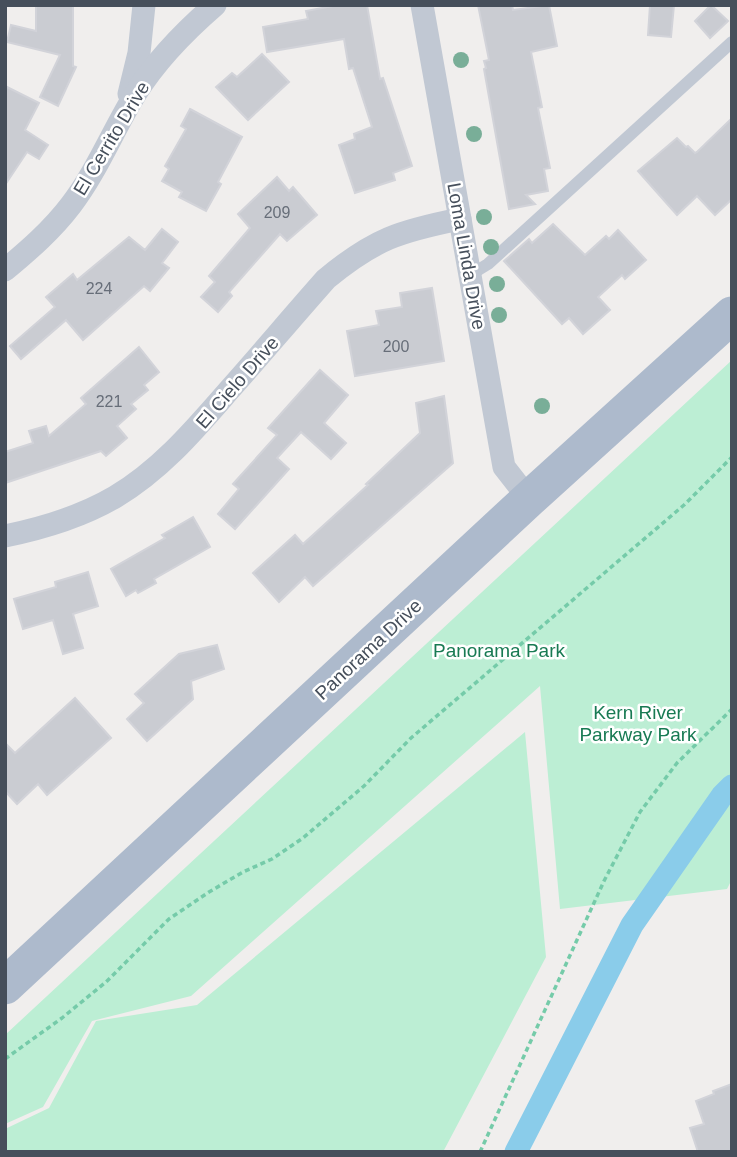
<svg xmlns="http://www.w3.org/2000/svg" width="737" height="1157" font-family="Helvetica,sans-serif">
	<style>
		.green { fill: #bceed4 }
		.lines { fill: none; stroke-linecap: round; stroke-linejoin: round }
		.canal { stroke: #8accea; stroke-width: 23 }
		.building { fill: #caccd2; stroke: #d2d3d9; stroke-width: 2 }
		.path { stroke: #75cba9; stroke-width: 3.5; stroke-dasharray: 5 3.5; stroke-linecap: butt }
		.lane { stroke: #c1c8d3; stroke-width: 12 }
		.street { stroke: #c1c8d3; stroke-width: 23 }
		.primary { stroke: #adbacc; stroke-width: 37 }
		.tree { fill: #79ae98 }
		.labels { text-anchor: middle; stroke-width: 5; stroke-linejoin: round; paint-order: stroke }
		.number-label { font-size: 16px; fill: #676e79 }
		.street-label { font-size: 19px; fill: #464f5b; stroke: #fff }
		.park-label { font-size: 19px; fill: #187a53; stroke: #fff }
	</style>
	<rect width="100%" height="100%" fill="#f0eeed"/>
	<g class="green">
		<polygon points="732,360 732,879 727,889 560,909 540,686 191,996 92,1021 43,1107 5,1124 5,1035"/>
		<polygon points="525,732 546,957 443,1152 5,1152 5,1129 49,1108 96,1021 197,1005"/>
	</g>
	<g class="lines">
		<polyline class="canal" points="516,1152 632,925 722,796 732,786"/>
	</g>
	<g class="building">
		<polygon points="36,5 73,5 73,66 76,67 58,106 40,97 60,55 7,42 11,25 36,31"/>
		<polygon points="338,5 367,5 380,79 383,78 412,166 393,173 395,180 355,193 339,145 355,139 354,134 372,127 353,68 349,69 344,39 267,52 263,27 308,19 306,11"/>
		<polygon points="478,5 512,5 513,10 549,5 557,46 531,52 542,107 538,108 550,168 544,169 548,191 526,195 535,204 509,209 484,69 486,68 484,61 489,60"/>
		<polygon points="650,5 674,5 671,37 648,35"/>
		<polygon points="711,5 728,21 710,38 695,21"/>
		<polygon points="262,54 289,82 248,120 216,87 232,73 237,77"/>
		<polygon points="5,86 39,103 25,130 48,145 39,159 27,152 5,185"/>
		<polygon points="190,109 242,137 218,182 221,184 206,211 179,197 182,192 162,181 169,169 165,166 186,129 181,126"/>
		<polygon points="732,118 732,199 715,215 697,196 677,215 638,171 677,138 686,147 688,146 695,153 697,152"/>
		<polygon points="277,177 289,191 293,187 317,215 287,241 280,234 229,292 232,296 218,312 201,297 215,282 209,276 250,228 238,214"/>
		<polygon points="553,224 585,255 606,236 609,239 618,230 646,260 625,279 622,275 598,297 610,310 583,334 569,318 562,324 504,261 529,239 532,243"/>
		<polygon points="162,229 178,242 162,263 169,268 150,291 144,286 83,340 66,320 21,359 10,346 55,307 46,297 73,274 77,280 129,237 145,250"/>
		<polygon points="432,288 444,361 355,376 347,331 379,325 376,311 402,307 400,293"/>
		<polygon points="139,347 159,372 144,385 148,390 131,404 136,409 117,426 127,438 106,456 101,451 5,483 5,452 33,443 29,431 46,426 49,436 86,404 81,398"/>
		<polygon points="320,370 348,395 324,423 346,443 331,459 301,432 277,458 289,469 235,529 218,514 239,489 233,484 277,435 268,428"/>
		<polygon points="444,396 453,463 313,586 305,577 279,602 253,573 295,535 303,544 368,485 366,484 420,433 416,403"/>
		<polygon points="193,517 210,547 154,579 156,583 138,593 136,590 126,596 111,569 165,538 162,535"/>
		<polygon points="88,572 98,606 73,614 83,648 63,654 53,620 23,629 14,599 56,587 55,582"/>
		<polygon points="217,645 224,669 191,681 193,699 147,741 127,719 144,703 135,694 179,654"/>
		<polygon points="75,698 111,738 47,795 38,784 17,804 5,791 5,743 15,753"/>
		<polygon points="732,1084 732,1152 698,1152 690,1128 704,1124 696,1101 714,1094 713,1091"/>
	</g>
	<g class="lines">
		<g class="path">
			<polyline points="5,1059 62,1018 106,982 169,919 209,892 243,872 272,859 303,838 364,786 411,738 684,505 732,457"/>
			<polyline points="480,1152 604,881 640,812 677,763 732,709"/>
		</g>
		<polyline class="lane" points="470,275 488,264 732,42"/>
		<g class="street">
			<polyline points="422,5 504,467 529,499"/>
			<polyline points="129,94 139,53 144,5"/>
			<path d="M5,270C29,250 52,230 71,205C97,171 113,130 136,93C157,59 185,31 215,5"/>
			<path d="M5,536C44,528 81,517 115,497C162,469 196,428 231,388C263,352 294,315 326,279C374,239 400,231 460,219"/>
		</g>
		<polyline class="primary" points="5,986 529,499 732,315"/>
	</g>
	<g class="tree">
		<circle cx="461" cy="60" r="8"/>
		<circle cx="474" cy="134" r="8"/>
		<circle cx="484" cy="217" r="8"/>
		<circle cx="491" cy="247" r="8"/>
		<circle cx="497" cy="284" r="8"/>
		<circle cx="499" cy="315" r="8"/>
		<circle cx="542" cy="406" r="8"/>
	</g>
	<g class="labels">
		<g class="number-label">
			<text x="277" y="218">209</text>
			<text x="99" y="294">224</text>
			<text x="396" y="352">200</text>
			<text x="109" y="407">221</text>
		</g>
		<g class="street-label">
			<text transform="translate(111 138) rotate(-59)" y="7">El Cerrito Drive</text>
			<text transform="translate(467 256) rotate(80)" y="7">Loma Linda Drive</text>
			<text transform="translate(237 382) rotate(-49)" y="7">El Cielo Drive</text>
			<text transform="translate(368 649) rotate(-43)" y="7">Panorama Drive</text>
		</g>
		<g class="park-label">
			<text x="499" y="657">Panorama Park</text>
			<text x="638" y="719">Kern River<tspan x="638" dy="22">Parkway Park</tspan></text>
		</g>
	</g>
	<rect width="737" height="1157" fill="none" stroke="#464f5b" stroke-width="14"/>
</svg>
